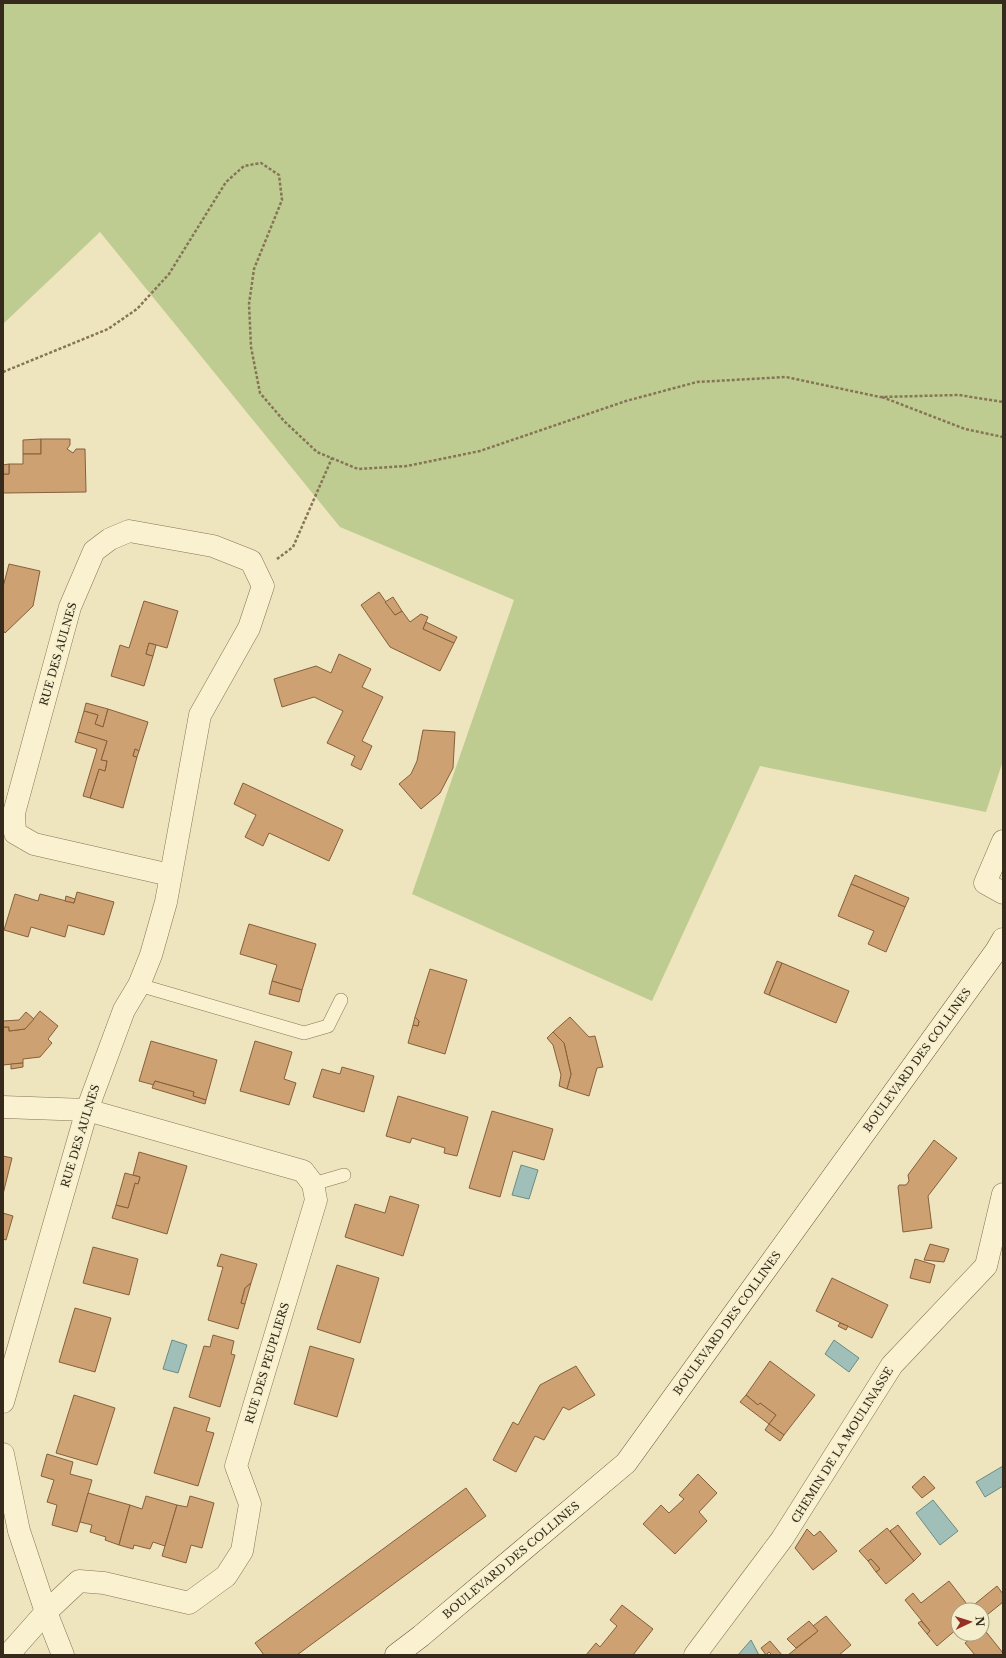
<svg xmlns="http://www.w3.org/2000/svg" width="1006" height="1658" font-family="'Libre Baskerville',serif">
	<style>
		.green { fill: #bfcc91 }
		.water { fill: #a1bfb9; stroke: #688c87 }
		.building { fill: #cda172; stroke: #85603c }
		.lines { fill: none; stroke-linecap: round; stroke-linejoin: round }
		.lane-casing { stroke: #867456; stroke-width: 14 }
		.street-casing { stroke: #867456; stroke-width: 23 }
		.secondary-casing { stroke: #67553a; stroke-width: 23 }
		.path { stroke: #867456; stroke-width: 2.5; stroke-dasharray: 3 2; stroke-linecap: butt }
		.lane { stroke: #f9f1d0; stroke-width: 13 }
		.street { stroke: #f9f1d0; stroke-width: 22 }
		.secondary { stroke: #f9f1d0; stroke-width: 22 }
		.labels { text-anchor: middle; stroke-width: 3; stroke-linejoin: round; paint-order: stroke }
		.street-label { font-size: 11px; fill: #352a1b; stroke: #f5eecc }
	</style>
	<rect width="100%" height="100%" fill="#eee4bd"/>
	<polygon class="green" points="3,3 1003,3 1003,761 986,812 760,766 652,1001 412,894 514,600 340,527 100,232 3,324"/>
	<g class="water">
		<polygon points="521,1165 538,1170 529,1199 512,1195"/>
		<polygon points="172,1340 187,1345 178,1373 163,1369"/>
		<polygon points="834,1340 859,1358 849,1372 825,1354"/>
		<polygon points="1003,1466 1003,1486 985,1497 976,1482"/>
		<polygon points="933,1500 958,1531 940,1545 916,1513"/>
		<polygon points="751,1640 759,1655 738,1655"/>
	</g>
	<g class="building">
		<polygon points="41,439 41,454 23,454 23,440"/>
		<polygon points="41,439 70,439 70,445 67,449 73,453 76,449 85,449 86,492 3,493 3,474 9,474 9,464 23,464 23,454 41,454"/>
		<polygon points="9,464 9,474 3,474 3,465"/>
		<polygon points="9,564 40,571 33,606 5,633 3,630 3,587"/>
		<polygon points="379,592 395,615 402,611 410,622 421,614 428,617 423,629 454,643 440,671 390,647 361,605"/>
		<polygon points="393,597 402,611 395,615 385,602"/>
		<polygon points="144,601 178,611 167,648 149,643 146,654 153,656 144,686 111,676 120,645 129,648"/>
		<polygon points="426,622 457,637 454,643 423,629"/>
		<polygon points="149,643 156,645 153,656 146,654"/>
		<polygon points="339,654 371,669 362,687 383,697 362,741 372,746 361,770 351,765 355,756 327,743 343,711 314,697 282,707 274,679 316,666 331,673"/>
		<polygon points="86,703 108,709 103,727 95,724 98,715 84,711"/>
		<polygon points="108,709 148,722 139,751 135,749 133,756 137,757 123,808 90,798 99,769 105,771 107,761 101,760 107,741 78,732 84,711 98,715 95,724 103,727"/>
		<polygon points="423,730 455,732 453,768 440,793 421,809 399,784 411,774 417,761"/>
		<polygon points="78,732 107,741 101,760 107,761 105,771 99,769 90,798 83,796 97,749 75,742"/>
		<polygon points="135,749 139,751 137,757 133,756"/>
		<polygon points="243,783 343,830 329,861 269,833 263,846 245,837 256,815 234,804"/>
		<polygon points="855,875 909,898 905,907 851,884"/>
		<polygon points="851,884 905,907 886,952 868,944 874,931 838,916"/>
		<polygon points="77,892 114,902 104,935 68,925 65,937 31,927 28,937 4,930 15,894 38,901 40,894 74,903"/>
		<polygon points="66,896 75,899 74,903 65,901"/>
		<polygon points="249,924 316,944 302,990 272,981 277,965 240,954"/>
		<polygon points="777,961 782,963 769,995 764,993"/>
		<polygon points="782,963 849,991 836,1023 769,995"/>
		<polygon points="430,969 467,980 445,1054 408,1043 413,1025 418,1026 419,1021 415,1017"/>
		<polygon points="272,981 302,990 299,1002 269,994"/>
		<polygon points="40,1011 58,1026 48,1039 52,1043 40,1057 23,1059 23,1063 3,1065 3,1027 9,1027 9,1031 25,1029"/>
		<polygon points="26,1012 34,1019 25,1029 9,1031 9,1027 3,1027 3,1021 19,1020"/>
		<polygon points="415,1017 419,1021 418,1026 413,1025"/>
		<polygon points="570,1017 589,1037 595,1036 603,1067 597,1068 589,1096 567,1089 571,1074 564,1043 553,1032"/>
		<polygon points="553,1032 564,1043 571,1074 567,1089 559,1086 561,1075 553,1045 547,1038"/>
		<polygon points="151,1041 217,1060 206,1100 193,1096 194,1092 155,1081 154,1085 139,1081"/>
		<polygon points="255,1041 292,1052 284,1079 296,1083 289,1105 240,1091"/>
		<polygon points="23,1063 23,1067 11,1069 11,1064"/>
		<polygon points="342,1067 374,1076 364,1112 313,1097 322,1069 340,1074"/>
		<polygon points="155,1081 194,1092 193,1096 206,1100 205,1104 152,1088"/>
		<polygon points="398,1096 468,1117 457,1156 444,1153 445,1148 412,1138 410,1143 386,1136"/>
		<polygon points="492,1111 553,1129 544,1160 513,1151 500,1197 469,1188"/>
		<polygon points="934,1140 957,1158 928,1196 932,1228 903,1232 898,1187 899,1185 906,1185 909,1181 908,1175"/>
		<polygon points="139,1152 187,1166 167,1234 112,1218 116,1205 128,1208 135,1183 138,1184 140,1177 133,1175"/>
		<polygon points="3,1156 12,1158 3,1194"/>
		<polygon points="125,1173 140,1177 138,1184 135,1183 128,1208 116,1205"/>
		<polygon points="390,1196 419,1205 403,1256 345,1237 355,1204 385,1213"/>
		<polygon points="3,1213 13,1216 6,1240 3,1239"/>
		<polygon points="930,1244 949,1249 944,1262 924,1260"/>
		<polygon points="93,1247 138,1259 129,1295 83,1283"/>
		<polygon points="221,1254 257,1264 251,1283 245,1288 241,1303 245,1304 238,1329 208,1320 223,1267 217,1266"/>
		<polygon points="915,1259 935,1265 930,1283 910,1278"/>
		<polygon points="337,1265 379,1278 360,1343 317,1329"/>
		<polygon points="832,1278 888,1305 872,1338 816,1311"/>
		<polygon points="251,1283 245,1304 241,1303 245,1288"/>
		<polygon points="75,1308 111,1318 95,1372 59,1362"/>
		<polygon points="840,1323 848,1326 846,1330 838,1326"/>
		<polygon points="213,1335 234,1341 231,1354 235,1355 220,1407 189,1397 204,1346 210,1347"/>
		<polygon points="310,1346 354,1359 337,1417 294,1404"/>
		<polygon points="770,1361 815,1395 784,1435 769,1424 776,1415 760,1403 758,1405 746,1395"/>
		<polygon points="576,1366 595,1395 569,1410 563,1407 544,1440 535,1436 516,1472 493,1460 513,1422 518,1425 540,1385"/>
		<polygon points="74,1395 115,1408 97,1465 56,1453"/>
		<polygon points="746,1395 758,1405 760,1403 776,1415 769,1424 740,1402"/>
		<polygon points="174,1407 210,1418 206,1431 214,1433 198,1486 154,1473"/>
		<polygon points="769,1424 784,1435 780,1441 765,1430"/>
		<polygon points="47,1454 73,1462 70,1474 92,1480 77,1532 52,1525 57,1505 47,1502 54,1480 41,1476"/>
		<polygon points="698,1474 717,1493 699,1512 707,1521 675,1554 643,1524 661,1505 669,1513 684,1499 679,1495"/>
		<polygon points="924,1476 935,1488 922,1498 912,1487"/>
		<polygon points="466,1488 486,1516 297,1655 264,1655 255,1643"/>
		<polygon points="88,1493 130,1505 119,1545 105,1540 106,1537 90,1532 92,1525 80,1522"/>
		<polygon points="146,1496 177,1505 165,1546 153,1542 150,1549 134,1545 133,1549 119,1545 130,1505 142,1509"/>
		<polygon points="190,1496 214,1503 202,1548 191,1545 186,1563 162,1556 177,1505 187,1507"/>
		<polygon points="898,1525 921,1554 914,1561 890,1531"/>
		<polygon points="887,1528 914,1561 886,1584 876,1572 880,1569 871,1559 868,1561 859,1551"/>
		<polygon points="807,1529 814,1536 820,1531 837,1551 813,1570 795,1548"/>
		<polygon points="871,1559 880,1569 876,1572 868,1561"/>
		<polygon points="949,1581 970,1608 997,1586 1003,1594 1003,1602 982,1619 982,1610 958,1610 958,1628 937,1646 927,1634 930,1631 905,1600 913,1593 921,1603"/>
		<polygon points="622,1605 653,1629 633,1655 586,1655 596,1643 600,1647 617,1626 610,1620"/>
		<polygon points="826,1616 851,1645 839,1655 788,1655 818,1631 813,1626"/>
		<polygon points="809,1621 818,1631 796,1648 787,1639"/>
		<polygon points="921,1621 930,1631 927,1634 918,1623"/>
		<polygon points="983,1628 1003,1653 1003,1655 975,1655 965,1643 975,1634 982,1634"/>
		<polygon points="770,1641 782,1655 772,1655 769,1652 766,1655 761,1648"/>
	</g>
	<g class="lines">
		<defs>
			<g id="lane">
				<polyline points="139,985 304,1033 328,1026 341,1000"/>
				<polyline points="313,1184 344,1175"/>
			</g>
			<g id="street">
				<polyline points="1003,841 985,883 1003,893"/>
				<polyline points="3,1107 87,1110 303,1171 313,1184 316,1200 236,1466 250,1504 242,1551 226,1576 189,1603 104,1583 79,1581 46,1612 8,1655"/>
				<polyline points="3,1402 87,1110 124,1010 139,985 151,955 166,902 200,715 249,628 263,586 251,561 213,546 129,531 110,539 94,551 70,607 14,813 15,833 34,844 170,875"/>
				<polyline points="3,1454 19,1531 46,1612 63,1655"/>
				<polyline points="695,1655 782,1539 892,1365 986,1266 1003,1194"/>
			</g>
			<polyline id="secondary" points="396,1655 421,1636 626,1463 996,951 1003,939"/>
		</defs>
		<use href="#lane" class="lane-casing"/>
		<use href="#street" class="street-casing"/>
		<use href="#secondary" class="secondary-casing"/>
		<g class="path">
			<polyline points="3,372 108,329 137,309 169,274 226,182 244,166 261,163 279,175 282,200 254,269 249,304 251,347 260,393 284,421 317,452 358,469 407,466 480,451 626,401 697,382 786,377 880,397 959,395 1003,402"/>
			<polyline points="882,397 965,429 1003,437"/>
			<polyline points="277,559 293,547 332,458"/>
		</g>
		<use href="#lane" class="lane"/>
		<use href="#street" class="street"/>
		<use href="#secondary" class="secondary"/>
	</g>
	<g class="labels">
		<g class="street-label">
			<text transform="translate(58 654) rotate(-74)" y="4">RUE DES AULNES</text>
			<text transform="translate(917 1060) rotate(-54)" y="4">BOULEVARD DES COLLINES</text>
			<text transform="translate(80 1136) rotate(-73)" y="4">RUE DES AULNES</text>
			<text transform="translate(727 1323) rotate(-54)" y="4">BOULEVARD DES COLLINES</text>
			<text transform="translate(267 1363) rotate(-73)" y="4">RUE DES PEUPLIERS</text>
			<text transform="translate(842 1445) rotate(-58)" y="4">CHEMIN DE LA MOULINASSE</text>
			<text transform="translate(511 1560) rotate(-40)" y="4">BOULEVARD DES COLLINES</text>
		</g>
	</g>
	<rect width="1006" height="1658" fill="none" stroke="#352a1b" stroke-width="8"/>
	<g transform="translate(970 1622) rotate(86)"><circle r="19" fill="#f5eecc" stroke="#a8a085"/>
	<path d="M0-3L7 15L0 10L-7 15Z" fill="#953026"/>
	<text y="-6" font-size="11" font-weight="bold" text-anchor="middle" fill="#352a1b">N</text>
	</g>
</svg>
